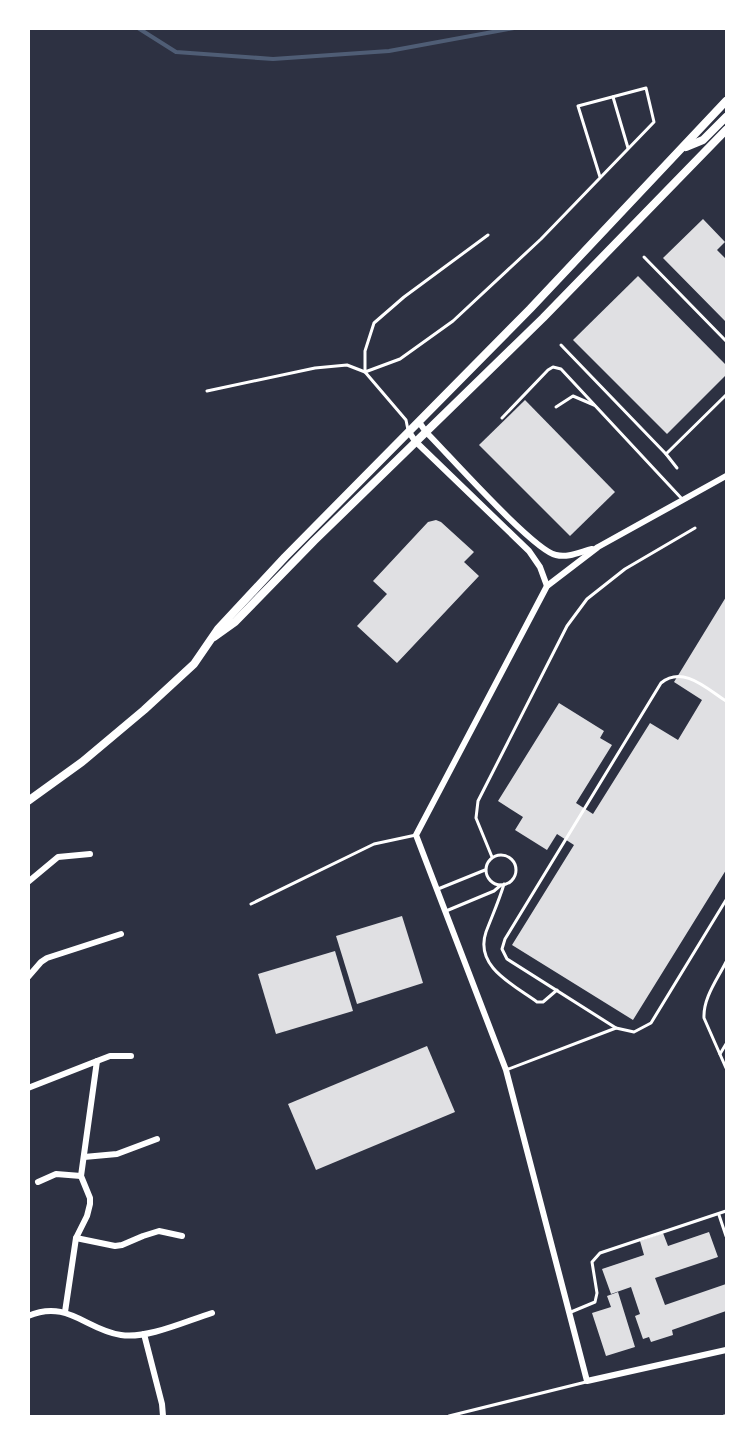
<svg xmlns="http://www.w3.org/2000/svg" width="755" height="1445" font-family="Manrope,sans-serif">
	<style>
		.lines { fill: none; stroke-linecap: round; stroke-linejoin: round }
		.stream { stroke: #4f5d75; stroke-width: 4 }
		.building { fill: #e0e0e3 }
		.service { stroke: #fff; stroke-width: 3 }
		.minor { stroke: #fff; stroke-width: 6 }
		.tertiary { stroke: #fff; stroke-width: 8 }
	</style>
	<rect width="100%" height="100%" fill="#2d3142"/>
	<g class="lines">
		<polyline class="stream" points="138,28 176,52 273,59 389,51 514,28"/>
	</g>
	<g class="building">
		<polygon points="703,219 725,242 717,250 726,259 726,322 663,258"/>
		<polygon points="638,276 726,365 726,375 667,434 573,340"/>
		<polygon points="525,400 615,492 570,536 479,445"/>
		<polygon points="436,520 441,522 474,552 464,562 479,576 397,663 357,626 387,594 373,581 428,522"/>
		<polygon points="726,597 726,870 633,1020 512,945 574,845 557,834 547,850 515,830 523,817 498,801 559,703 604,731 600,738 612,745 576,803 593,814 650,723 678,740 702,700 674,682"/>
		<polygon points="402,916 423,983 357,1004 336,936"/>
		<polygon points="335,951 353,1011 276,1034 258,974"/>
		<polygon points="427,1046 455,1112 316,1170 288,1104"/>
		<polygon points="709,1232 718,1257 655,1278 665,1305 726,1284 726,1311 672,1330 673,1335 651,1342 649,1337 643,1339 635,1316 640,1314 631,1287 611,1294 602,1269 644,1255 640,1241 663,1233 668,1246"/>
		<polygon points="618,1292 635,1347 606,1356 592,1313 611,1307 607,1296"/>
	</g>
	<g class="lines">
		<g class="service">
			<polyline points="613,97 628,148"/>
			<polyline points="488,235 404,297 374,323 365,351 365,372 400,359 453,321 541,239 654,122 646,88 578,106 600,177"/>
			<polyline points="644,257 726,341"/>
			<polyline points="561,345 666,454"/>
			<polyline points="207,391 315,368 347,365 365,372 406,420 408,430"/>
			<polyline points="556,407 573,396 594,405"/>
			<polyline points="502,418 548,370 553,367 561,369 683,500"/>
			<polyline points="677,468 666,454 726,395"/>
			<path d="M726,701C707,689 683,665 661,683L505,939L502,949L507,959L616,1028L634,1032L651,1023L726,900"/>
			<circle cx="501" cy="870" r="15"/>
			<polyline points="492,857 476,818 478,801 567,626 587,599 625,569 695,528"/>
			<path d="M504,884C499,901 492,916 486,932C474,967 514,985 537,1002H543L557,990"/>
			<polyline points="438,889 485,870"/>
			<polyline points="251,904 374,844 416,835"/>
			<polyline points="446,911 494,891 501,885"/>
			<path d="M726,962C717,980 703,998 704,1018L726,1068"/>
			<polyline points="720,1054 726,1044"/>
			<polyline points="506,1070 616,1028"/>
			<polyline points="719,1215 726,1236"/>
			<polyline points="571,1312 595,1302 597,1293 592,1262 600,1253 726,1211"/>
			<polyline points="449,1416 586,1382"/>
			<polyline points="724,1416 726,1416"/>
		</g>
		<g class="minor">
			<path d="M419,422L426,432C448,454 533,550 556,555C568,558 580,552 592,549"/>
			<polyline points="409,432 415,441 529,551 540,567 547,586"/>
			<polyline points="726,476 598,547 547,586 416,835 506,1070 587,1381 726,1350"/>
			<polyline points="28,882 58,857 90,854"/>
			<polyline points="28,977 41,962 47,958 121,934"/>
			<polyline points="97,1061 110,1056 131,1056"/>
			<polyline points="28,1088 97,1061 81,1176 90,1198 90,1204 87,1216 76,1238 65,1312"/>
			<polyline points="84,1157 117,1154 157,1139"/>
			<polyline points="38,1182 56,1174 81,1176"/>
			<polyline points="76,1238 115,1246 122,1245 143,1236 159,1231 182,1236"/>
			<path d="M28,1316C68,1299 86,1330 121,1335C148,1339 186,1321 212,1313"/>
			<polyline points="144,1334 162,1404 163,1416"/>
		</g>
		<g class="tertiary">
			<polyline points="686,147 703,140 726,117"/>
			<polyline points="214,637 235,622 314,541 543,318 726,130"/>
			<polyline points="28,801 82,762 144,710 194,664 218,629 285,557 530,309 726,101"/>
		</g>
	</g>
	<rect width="755" height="1445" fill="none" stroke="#ffffff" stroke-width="60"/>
</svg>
